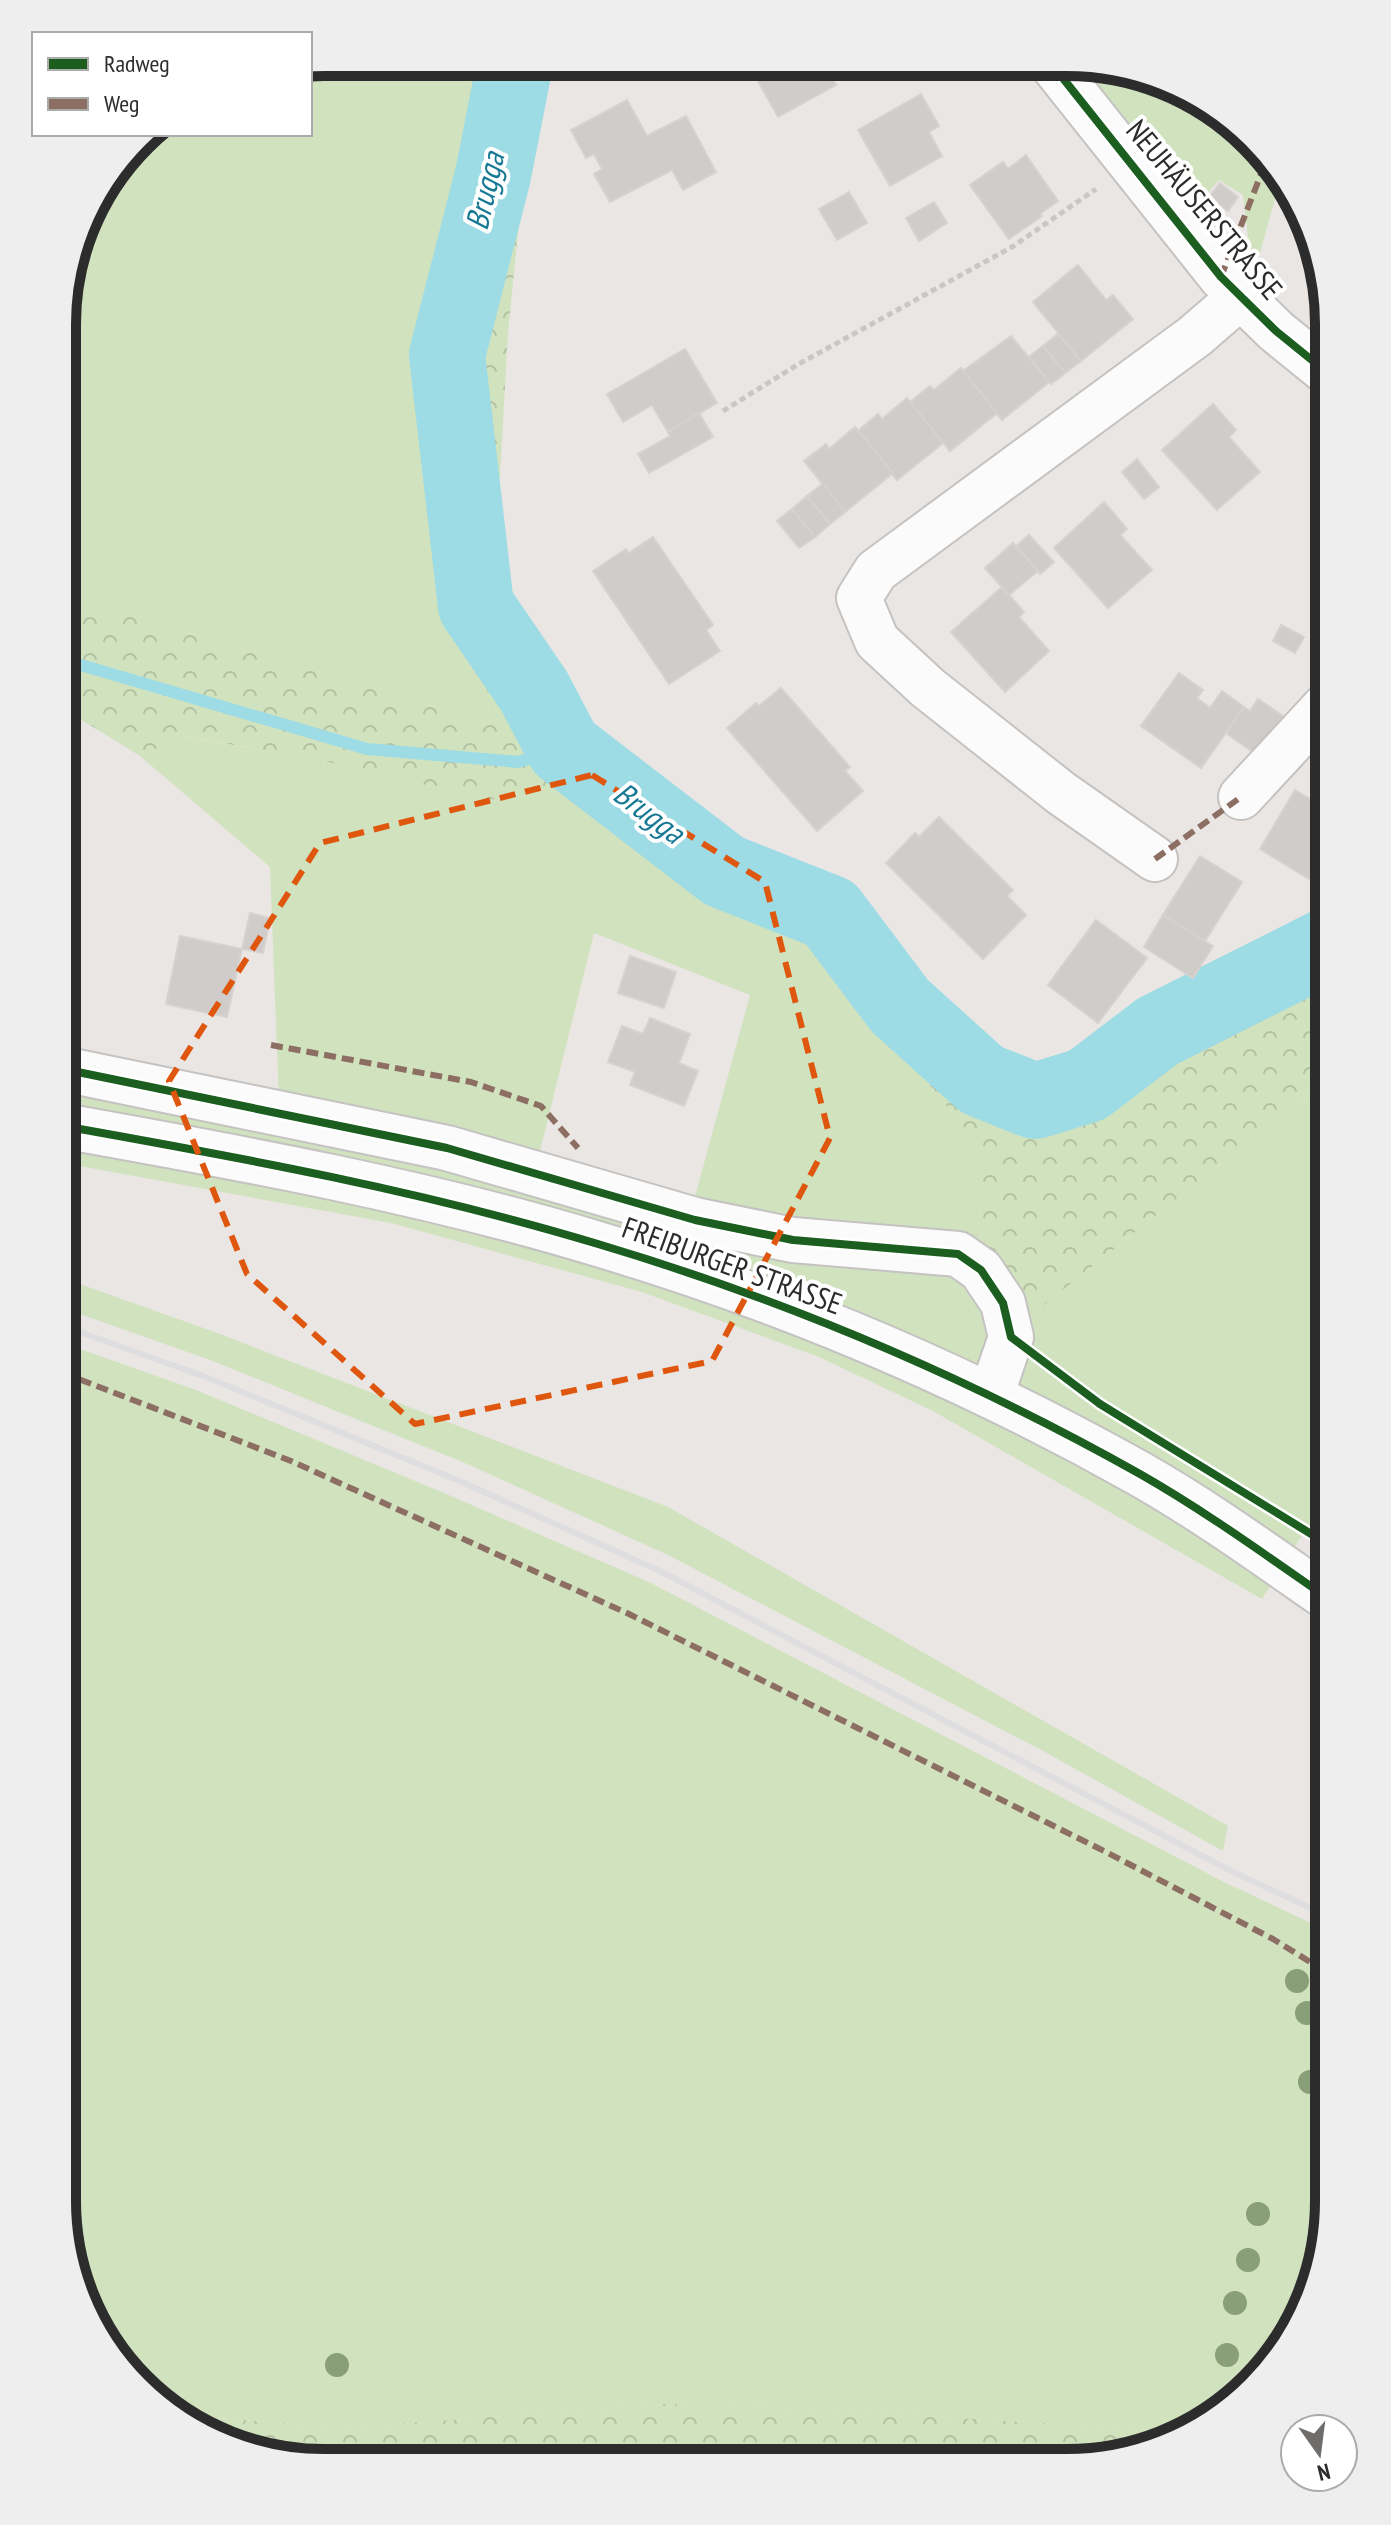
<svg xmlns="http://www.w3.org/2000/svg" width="1391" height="2525" font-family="'PT Sans Narrow',sans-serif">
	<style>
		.grass { fill: #d1e2bf; fill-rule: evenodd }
		.forest { fill: url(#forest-crowns) }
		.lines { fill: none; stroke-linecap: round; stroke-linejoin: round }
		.stream { stroke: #9ddbe5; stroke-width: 12 }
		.river { stroke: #9ddbe5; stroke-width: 76 }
		.building { fill: #cfccca; stroke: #d5d2cf; stroke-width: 2 }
		.minor-casing { stroke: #c4c3c2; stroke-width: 48 }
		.path { stroke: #c7c7c6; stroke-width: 5; stroke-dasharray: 6 4; stroke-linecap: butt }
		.minor { stroke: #fcfbfb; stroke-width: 44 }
		.rail { stroke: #dedee0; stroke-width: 6 }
		.quiet { stroke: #8d6e63; stroke-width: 6; stroke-dasharray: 12 6; stroke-linecap: butt }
		.cycleway-casing { stroke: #fff; stroke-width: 13 }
		.cycleway { stroke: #1b5e20; stroke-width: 8 }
		.tree { fill: #889f78 }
		.marked { fill: none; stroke: #df570e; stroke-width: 6; stroke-dasharray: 16 10; stroke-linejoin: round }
		.labels { text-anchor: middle; stroke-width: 8; stroke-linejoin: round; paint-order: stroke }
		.street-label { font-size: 30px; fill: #2c2c2c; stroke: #fff }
		.water-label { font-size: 32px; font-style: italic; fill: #187994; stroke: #fff }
		.rim { fill: none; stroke: #2c2c2c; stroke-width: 10 }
	</style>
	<defs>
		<pattern id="forest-crowns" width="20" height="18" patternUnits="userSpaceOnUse" patternTransform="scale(2)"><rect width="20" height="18" fill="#d1e2bf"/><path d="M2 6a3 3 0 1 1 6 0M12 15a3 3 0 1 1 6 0" fill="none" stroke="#b4c2a4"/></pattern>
	</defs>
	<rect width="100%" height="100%" fill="#eae6e3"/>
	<g class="grass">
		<polygon points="324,62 486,63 432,392 431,476 446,556 466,639 486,682 490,723 64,595 64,290 89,208 146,134 310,134 310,65"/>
		<polygon points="1081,67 1118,67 1239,127 1279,185 1253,277 1243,195 1219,180 1208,193 1162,159 1148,157"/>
		<path d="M183,736L344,765L487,800L584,791L683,873L800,927L986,1154L975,1247L1024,1321L1329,1077V1536L1309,1524L1262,1599L933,1411L819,1357L642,1292L391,1223L63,1163V1061L279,1102L270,867L140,756ZM594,933L750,995L691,1211L537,1163Z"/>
		<polygon points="63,1278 220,1334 668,1507 1228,1826 1223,1851 1045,1752 668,1555 465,1463 210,1360 63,1308"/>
		<polygon points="63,1343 196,1390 451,1496 651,1583 1224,1882 1328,1931 1328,2219 1309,2301 1275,2361 1213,2419 1187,2432 826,2410 666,2404 343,2428 179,2415 164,2409 106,2347 76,2286 62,2201"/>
		<polygon points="671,2453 918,2461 934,2463 486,2461 532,2454"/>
	</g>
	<g class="forest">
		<polygon points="486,63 543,63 524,172 508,334 495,563 543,669 600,739 721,832 860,911 1007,1079 1075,1077 1150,1025 1329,926 1329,1077 1024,1321 975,1247 986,1154 800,927 683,873 584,791 487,800 344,765 184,736 140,756 64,709 64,595 490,723 486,682 466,639 446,556 431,476 432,392"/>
		<polygon points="666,2404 826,2410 1187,2432 1152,2449 1067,2463 934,2463 671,2453 532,2454 486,2461 289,2461 179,2415 343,2428"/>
	</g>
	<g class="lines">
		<polyline class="stream" points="64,660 367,749 518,762 564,748"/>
		<polyline class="river" points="515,63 493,175 447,355 476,606 534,691 564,748 724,871 830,913 900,1006 982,1080 1035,1101 1087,1085 1158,1031 1329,945"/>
	</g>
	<g class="building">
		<polygon points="749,65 859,65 833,80 836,85 778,117"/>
		<polygon points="863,65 886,66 868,75"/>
		<polygon points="921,94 939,126 929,132 942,156 890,186 858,130"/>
		<polygon points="627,100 647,136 686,116 716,172 683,190 672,170 610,202 594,174 602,169 594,154 586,158 571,130"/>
		<polygon points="1026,155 1058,201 1040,214 1042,216 1009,239 970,185 1003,162 1008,169"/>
		<polygon points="1220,183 1238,197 1228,211 1209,197"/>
		<polygon points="849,192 867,223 837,240 819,209"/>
		<polygon points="934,202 947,223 919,241 906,218"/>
		<polygon points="1078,265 1106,300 1113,295 1133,319 1081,361 1033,302"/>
		<polygon points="1058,334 1081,361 1065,373 1043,346"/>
		<polygon points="1011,336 1049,382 1002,420 963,371"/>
		<polygon points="1043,346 1065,373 1051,384 1029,357"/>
		<polygon points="685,349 717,403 668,432 652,405 623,422 607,394"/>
		<polygon points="961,368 997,413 950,451 910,402 930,386 934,390"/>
		<polygon points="907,398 943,443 897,480 858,431 878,414 882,419"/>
		<polygon points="1213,404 1236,430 1229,437 1260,472 1217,510 1162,450"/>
		<polygon points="699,413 713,437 649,473 638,454 670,436 668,432"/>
		<polygon points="855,427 893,473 845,512 804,461 826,444 829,449"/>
		<polygon points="1137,459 1159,487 1144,499 1122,472"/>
		<polygon points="823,484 845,512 830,524 807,496"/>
		<polygon points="807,496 830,524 815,537 792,509"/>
		<polygon points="1104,502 1127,529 1120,535 1152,570 1108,608 1054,548"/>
		<polygon points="792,509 815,537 799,548 777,521"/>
		<polygon points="1029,535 1054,562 1040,574 1016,546"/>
		<polygon points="653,537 713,625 706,630 720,651 669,684 593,571 626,549 629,553"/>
		<polygon points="1013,543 1038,571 1009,595 985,568"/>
		<polygon points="1329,549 1329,585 1313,576"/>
		<polygon points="1002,587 1024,612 1019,617 1049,651 1005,692 951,632"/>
		<polygon points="1281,625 1304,637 1295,653 1273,641"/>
		<polygon points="1179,673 1203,690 1197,698 1210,708 1222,691 1244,707 1201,768 1141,726"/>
		<polygon points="781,688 850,767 845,771 863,791 817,831 727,728 756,703 759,706"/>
		<polygon points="1258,699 1296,725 1263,759 1226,733 1244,707 1250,711"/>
		<polygon points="1295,790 1329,810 1329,845 1309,879 1260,849"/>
		<polygon points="939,817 1013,890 1007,896 1026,915 983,959 886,863 915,833 919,837"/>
		<polygon points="1200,856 1242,882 1205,941 1163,915"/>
		<polygon points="250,913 270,918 263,953 242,949"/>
		<polygon points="1163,915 1213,946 1193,978 1144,947"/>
		<polygon points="1096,920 1147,958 1098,1023 1048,985"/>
		<polygon points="180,936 242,949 227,1017 166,1004"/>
		<polygon points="630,956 676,972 664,1008 618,993"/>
		<polygon points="650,1018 690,1034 679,1063 698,1071 684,1106 630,1085 635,1072 608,1062 622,1026 643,1034"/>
	</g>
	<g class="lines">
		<defs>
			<g id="minor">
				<polyline points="1054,67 1221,277 1276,331 1329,374"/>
				<polyline points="1241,797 1329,702"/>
				<polyline points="1155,859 1061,793 928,688 877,641 859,598 876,571 1195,336 1240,297"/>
				<polyline points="63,1069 447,1148 695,1220 793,1240 958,1254 981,1270 1003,1303 1011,1337 991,1396"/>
				<path d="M63,1126C243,1158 423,1191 598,1244C786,1300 969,1378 1140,1474C1205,1511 1267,1556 1329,1599"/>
			</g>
		</defs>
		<use href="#minor" class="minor-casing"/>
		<polyline class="path" points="723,411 797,365 1012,247 1096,189"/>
		<use href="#minor" class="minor"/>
		<polyline class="rail" points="63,1326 206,1377 462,1482 662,1572 1233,1872 1328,1916"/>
		<g class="quiet">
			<polyline points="1221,277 1265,164"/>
			<polyline points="1155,859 1241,797"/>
			<polyline points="271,1045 471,1082 541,1106 578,1148"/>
			<polyline points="63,1373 291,1461 629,1614 1104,1851 1273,1939 1328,1973"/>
		</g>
		<defs>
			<g id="cycleway">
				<polyline points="1054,67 1221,277 1276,331 1329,374"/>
				<polyline points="63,1069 447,1148 695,1220 793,1240 958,1254 981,1270 1003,1303 1011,1337 1100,1404 1329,1545"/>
				<path d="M63,1126C243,1158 423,1191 598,1244C786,1300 969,1378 1140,1474C1205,1511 1267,1556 1329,1599"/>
			</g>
		</defs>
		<use href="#cycleway" class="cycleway-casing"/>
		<use href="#cycleway" class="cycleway"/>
	</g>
	<g class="tree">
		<circle cx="1297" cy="1981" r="12"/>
		<circle cx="1307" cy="2013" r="12"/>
		<circle cx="1310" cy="2082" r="12"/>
		<circle cx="1258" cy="2214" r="12"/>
		<circle cx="1248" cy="2260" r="12"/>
		<circle cx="1235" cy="2303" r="12"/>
		<circle cx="1227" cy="2355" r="12"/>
		<circle cx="337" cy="2365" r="12"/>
	</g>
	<path class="marked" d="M592,775L765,882L830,1138L712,1361L415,1424L247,1274L169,1081L320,843Z"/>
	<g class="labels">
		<g class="street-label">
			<text transform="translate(1204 210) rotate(50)" y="10">NEUHÄUSERSTRASSE</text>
			<text transform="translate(732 1266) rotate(20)" y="10">FREIBURGER STRASSE</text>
		</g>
		<g class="water-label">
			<text transform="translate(485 191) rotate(-77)" y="11">Brugga</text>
			<text transform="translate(649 813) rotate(37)" y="11">Brugga</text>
		</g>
	</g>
	<path d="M0 0H1391V2525H0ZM324 76H1067A248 248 0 0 1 1315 324V2201A248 248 0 0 1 1067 2449H324A248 248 0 0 1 76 2201V324A248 248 0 0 1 324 76Z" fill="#eee" fill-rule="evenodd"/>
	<path class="rim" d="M324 76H1067A248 248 0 0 1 1315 324V2201A248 248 0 0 1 1067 2449H324A248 248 0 0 1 76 2201V324A248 248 0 0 1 324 76Z"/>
	<rect x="32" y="32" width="280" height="104" fill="#ffffff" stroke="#ababab" stroke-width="2"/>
	<rect x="48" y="58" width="40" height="12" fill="#1b5e20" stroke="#ababab" stroke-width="2"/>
	<text x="104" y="72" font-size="24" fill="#2c2c2c">Radweg</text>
	<rect x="48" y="98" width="40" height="12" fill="#8d6e63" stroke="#ababab" stroke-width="2"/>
	<text x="104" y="112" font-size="24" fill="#2c2c2c">Weg</text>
	<g transform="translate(1319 2453) rotate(166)"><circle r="38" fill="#ffffff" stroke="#ababab" stroke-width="2"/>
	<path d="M0-6L14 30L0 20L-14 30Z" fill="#6e6d6c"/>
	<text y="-12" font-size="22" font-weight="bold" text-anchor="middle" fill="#2c2c2c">N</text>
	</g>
</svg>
